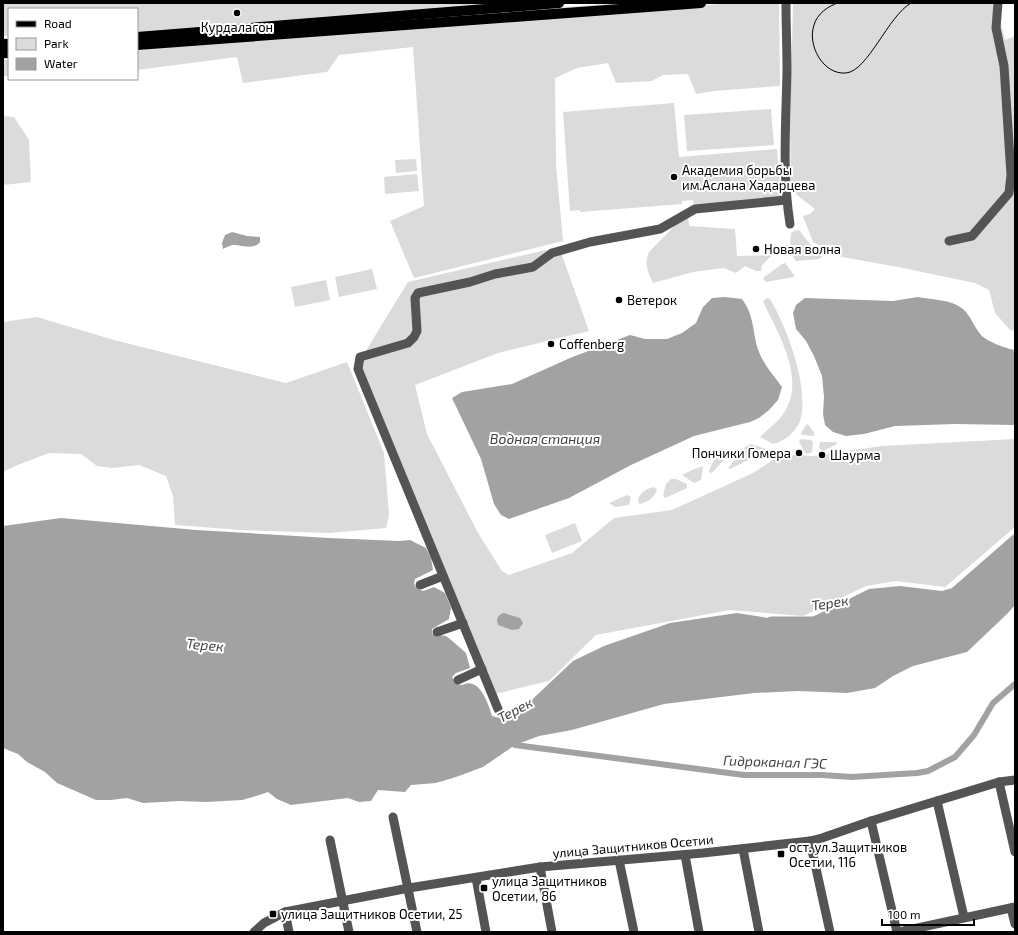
<svg xmlns="http://www.w3.org/2000/svg" width="1018" height="935" font-family="'Exo 2',sans-serif">
	<style>
		.green { fill: #dbdbdb }
		.water { fill: #a2a2a2 }
		.lines { fill: none; stroke-linecap: round; stroke-linejoin: round }
		.canal { stroke: #a2a2a2; stroke-width: 6 }
		.river { stroke: #a2a2a2; stroke-width: 11 }
		.major-casing { stroke: #dbdbdb; stroke-width: 12 }
		.minor { stroke: #545454; stroke-width: 9 }
		.major { stroke: #000; stroke-width: 10 }
		.tram { stroke: #000; stroke-width: 1 }
		.poi-dot { fill: #000; stroke: #fff; stroke-width: 1.5 }
		.labels { text-anchor: middle; stroke-width: 4; stroke-linejoin: round; paint-order: stroke }
		.poi-label { font-size: 13px; fill: #000; stroke: #fff; text-anchor: start }
		.street-label { font-size: 13px; fill: #000; stroke: #fff }
		.water-label { font-size: 14px; font-style: italic; fill: #434343; stroke: #fff }
	</style>
	<rect width="100%" height="100%" fill="#fff"/>
	<g class="green">
		<polygon points="3,3 513,3 137,33 137,9 9,9 9,36 3,36"/>
		<polygon points="732,3 779,3 780,86 714,91 696,94 688,74 663,75 652,81 616,83 608,63 577,68 555,78 556,164 563,241 414,278 390,221 424,206 413,47 339,55 327,72 243,83 237,57 137,70 137,51 411,28"/>
		<polygon points="793,3 996,3 1005,40 1015,36 1015,331 1010,330 995,313 989,290 975,283 898,267 842,257 813,242 803,216 810,214 815,209 797,195 791,185 790,127"/>
		<rect x="3" y="60" width="6" height="16"/>
		<polygon points="674,103 679,157 777,149 781,198 694,205 693,200 682,201 682,204 580,212 580,210 570,211 563,112"/>
		<polygon points="771,109 774,145 687,151 684,115"/>
		<polygon points="3,116 14,117 29,140 31,182 3,185"/>
		<polygon points="416,159 417,171 396,173 395,160"/>
		<polygon points="417,174 419,191 385,194 384,177"/>
		<path d="M688,212L689,226L735,229L737,256L772,255L762,265L761,271H756L745,266L736,273L724,268L693,272L653,283C648,272 644,264 649,252Z"/>
		<path d="M796,230L800,231L808,242L821,254L822,257L819,259L796,261C789,253 790,244 791,233Z"/>
		<polygon points="559,247 589,331 498,353 415,385 427,434 478,533 502,571 509,575 572,553 614,518 672,510 753,473 776,458 795,455 813,456 882,446 1015,439 1015,527 945,587 896,581 866,586 803,616 730,610 596,635 549,681 495,694 359,362 408,282"/>
		<polygon points="785,263 794,275 794,277 766,282 763,278 782,264"/>
		<polygon points="372,269 377,289 339,297 335,277"/>
		<polygon points="326,280 330,300 295,307 291,287"/>
		<path d="M767,298L770,299C787,327 810,389 800,421C795,433 785,441 773,444L760,437C768,429 778,422 784,413C806,380 779,334 764,304L763,301Z"/>
		<polygon points="37,317 114,340 286,383 347,362 384,453 389,515 386,528 329,533 242,530 175,525 173,496 166,476 139,465 112,468 97,466 81,454 49,453 15,466 3,472 3,322"/>
		<polygon points="807,424 809,425 814,433 814,436 802,435 801,433 806,425"/>
		<polygon points="801,439 811,440 813,442 812,452 807,454 804,451 799,441"/>
		<polygon points="820,442 836,442 837,444 823,451 819,448"/>
		<polygon points="751,444 769,450 730,469 728,468 745,447"/>
		<path d="M727,452H731L712,473L709,472C713,459 715,458 727,452Z"/>
		<polygon points="703,466 701,480 694,483 682,475 692,470"/>
		<polygon points="671,479 676,479 687,484 687,488 665,498 663,496 666,484"/>
		<path d="M654,487L657,490C653,499 648,502 639,504L638,500C640,492 646,489 654,487Z"/>
		<polygon points="627,495 631,497 629,505 615,507 609,503"/>
		<polygon points="575,523 582,541 552,553 545,535"/>
	</g>
	<g class="water">
		<path d="M232,232L247,236L260,237V242C253,251 241,244 232,245C229,246 225,248 223,249L222,243L225,235Z"/>
		<path d="M725,297L742,299C755,316 752,333 759,352C764,365 774,376 782,387L778,400L769,410L759,418L750,422L694,436L631,465L569,498L509,519L501,515L494,504L481,459L452,398L462,392L512,384L570,358L630,335L645,339H667L682,333L696,323L703,307L712,298Z"/>
		<path d="M918,297C932,300 951,299 963,309C971,316 974,327 981,335C986,341 1007,349 1015,350V425L955,424L895,426L864,434L846,436L833,432L825,425L823,414L824,397L822,376L814,356L806,341L796,329L793,313L796,305L805,298L893,301Z"/>
		<path d="M61,518L196,530L329,538L398,541L410,540L426,548L431,558L433,570L415,579L414,584L416,588L423,591L434,587L445,593L451,608L449,619L432,629V634L446,636L450,639L466,653L470,668L456,673L452,677C461,692 464,680 473,684C483,688 489,706 492,716L503,719L521,710L573,661L604,646L670,623L737,613L800,623L869,589L900,586L942,591L952,588L1015,533V605L1007,614L967,652L913,666L893,676L875,688L847,693L798,691L754,693L664,704L572,730L539,736L515,745L483,767L456,777L436,783L411,785L405,792L378,790L371,801L359,802L348,798L291,805L277,799L268,792L256,796L242,800L206,802L180,801L143,803L127,798L111,800H96L57,783L45,772L27,762L18,754L3,748V526Z"/>
		<path d="M504,613L520,618L523,623L519,629L512,630L498,625L497,620C498,616 500,614 504,613Z"/>
	</g>
	<g class="lines">
		<polyline class="canal" points="509,741 515,745 744,775 822,775 852,777 917,773 928,771 955,757 974,735 993,703 1015,684"/>
		<polyline class="river" points="771,622 818,622"/>
		<defs>
			<g id="major">
				<polyline points="137,37 559,3"/>
				<polyline points="3,44 9,44"/>
				<polyline points="137,45 701,3"/>
				<polyline points="3,53 9,53"/>
			</g>
		</defs>
		<use href="#major" class="major-casing"/>
		<g class="minor">
			<path d="M786,3C786,25 787,48 787,71C786,122 782,173 790,224"/>
			<polyline points="949,241 972,236 1009,193 1011,175 1004,66 996,28 998,3"/>
			<polyline points="420,585 443,576"/>
			<polyline points="437,632 463,623"/>
			<polyline points="458,680 482,669"/>
			<polyline points="498,709 358,369 360,357 408,343 414,337 417,331 415,298 418,293 470,282 495,274 533,267 552,253 590,242 660,229 695,209 786,200"/>
			<polyline points="999,782 1015,852"/>
			<polyline points="937,801 964,917"/>
			<polyline points="393,817 417,932"/>
			<polyline points="871,821 897,932"/>
			<polyline points="330,840 349,932"/>
			<polyline points="810,841 830,932"/>
			<polyline points="743,849 759,932"/>
			<polyline points="685,855 699,932"/>
			<polyline points="619,860 634,932"/>
			<polyline points="540,867 552,932"/>
			<polyline points="476,878 486,932"/>
			<polyline points="1011,908 1015,924"/>
			<polyline points="285,912 289,932"/>
			<polyline points="254,932 264,923 285,912 409,888 540,867 703,853 810,841 822,838 871,821 999,782 1015,780"/>
			<polyline points="899,932 1015,907"/>
		</g>
		<use href="#major" class="major"/>
		<path class="tram" d="M838,3C828,6 817,14 814,25C807,45 823,75 846,73C868,71 888,16 911,3"/>
	</g>
	<g class="poi-dot">
		<circle cx="237" cy="13" r="4"/>
		<circle cx="674" cy="177" r="4"/>
		<circle cx="756" cy="249" r="4"/>
		<circle cx="619" cy="300" r="4"/>
		<circle cx="551" cy="344" r="4"/>
		<circle cx="799" cy="453" r="4"/>
		<circle cx="822" cy="455" r="4"/>
		<rect x="777" y="850" width="8" height="8" rx="2"/>
		<rect x="480" y="884" width="8" height="8" rx="2"/>
		<rect x="269" y="910" width="8" height="8" rx="2"/>
	</g>
	<g class="labels">
		<g class="poi-label">
			<text x="237" y="32" text-anchor="middle">Курдалагон</text>
			<text x="682" y="175">Академия борьбы<tspan x="682" dy="15">им.Аслана Хадарцева</tspan></text>
			<text x="764" y="254">Новая волна</text>
			<text x="627" y="305">Ветерок</text>
			<text x="559" y="349">Coffenberg</text>
			<text x="791" y="458" text-anchor="end">Пончики Гомера</text>
			<text x="830" y="460">Шаурма</text>
			<text x="789" y="852">ост. ул.Защитников<tspan x="789" dy="15">Осетии, 116</tspan></text>
			<text x="492" y="886">улица Защитников<tspan x="492" dy="15">Осетии, 86</tspan></text>
			<text x="281" y="919">улица Защитников Осетии, 25</text>
		</g>
		<g class="street-label">
			<text transform="translate(633 846) rotate(-5)" y="5">улица Защитников Осетии</text>
		</g>
		<g class="water-label">
			<text x="545" y="444">Водная станция</text>
			<text transform="translate(830 603) rotate(-9)" y="5">Терек</text>
			<text transform="translate(205 645) rotate(5)" y="5">Терек</text>
			<text transform="translate(515 710) rotate(-28)" y="5">Терек</text>
			<text transform="translate(775 762) rotate(2)" y="5">Гидроканал ГЭС</text>
		</g>
	</g>
	<rect width="1018" height="935" fill="none" stroke="#000000" stroke-width="8"/>
	<rect x="8" y="8" width="130" height="72" fill="#ffffff" stroke="#999999"/>
	<rect x="16" y="21" width="20" height="6" fill="#000000" stroke="#999999"/>
	<text x="44" y="28" font-size="12" fill="#000000">Road</text>
	<rect x="16" y="38" width="20" height="12" fill="#dbdbdb" stroke="#999999"/>
	<text x="44" y="48" font-size="12" fill="#000000">Park</text>
	<rect x="16" y="58" width="20" height="12" fill="#a2a2a2" stroke="#999999"/>
	<text x="44" y="68" font-size="12" fill="#000000">Water</text>
	<path d="M882 919v6h92v-6" fill="none" stroke="#000000" stroke-width="2"/>
	<text x="888" y="919" font-size="12" fill="#000000" stroke="#ffffff" stroke-width="3" paint-order="stroke">100 m</text>
</svg>
